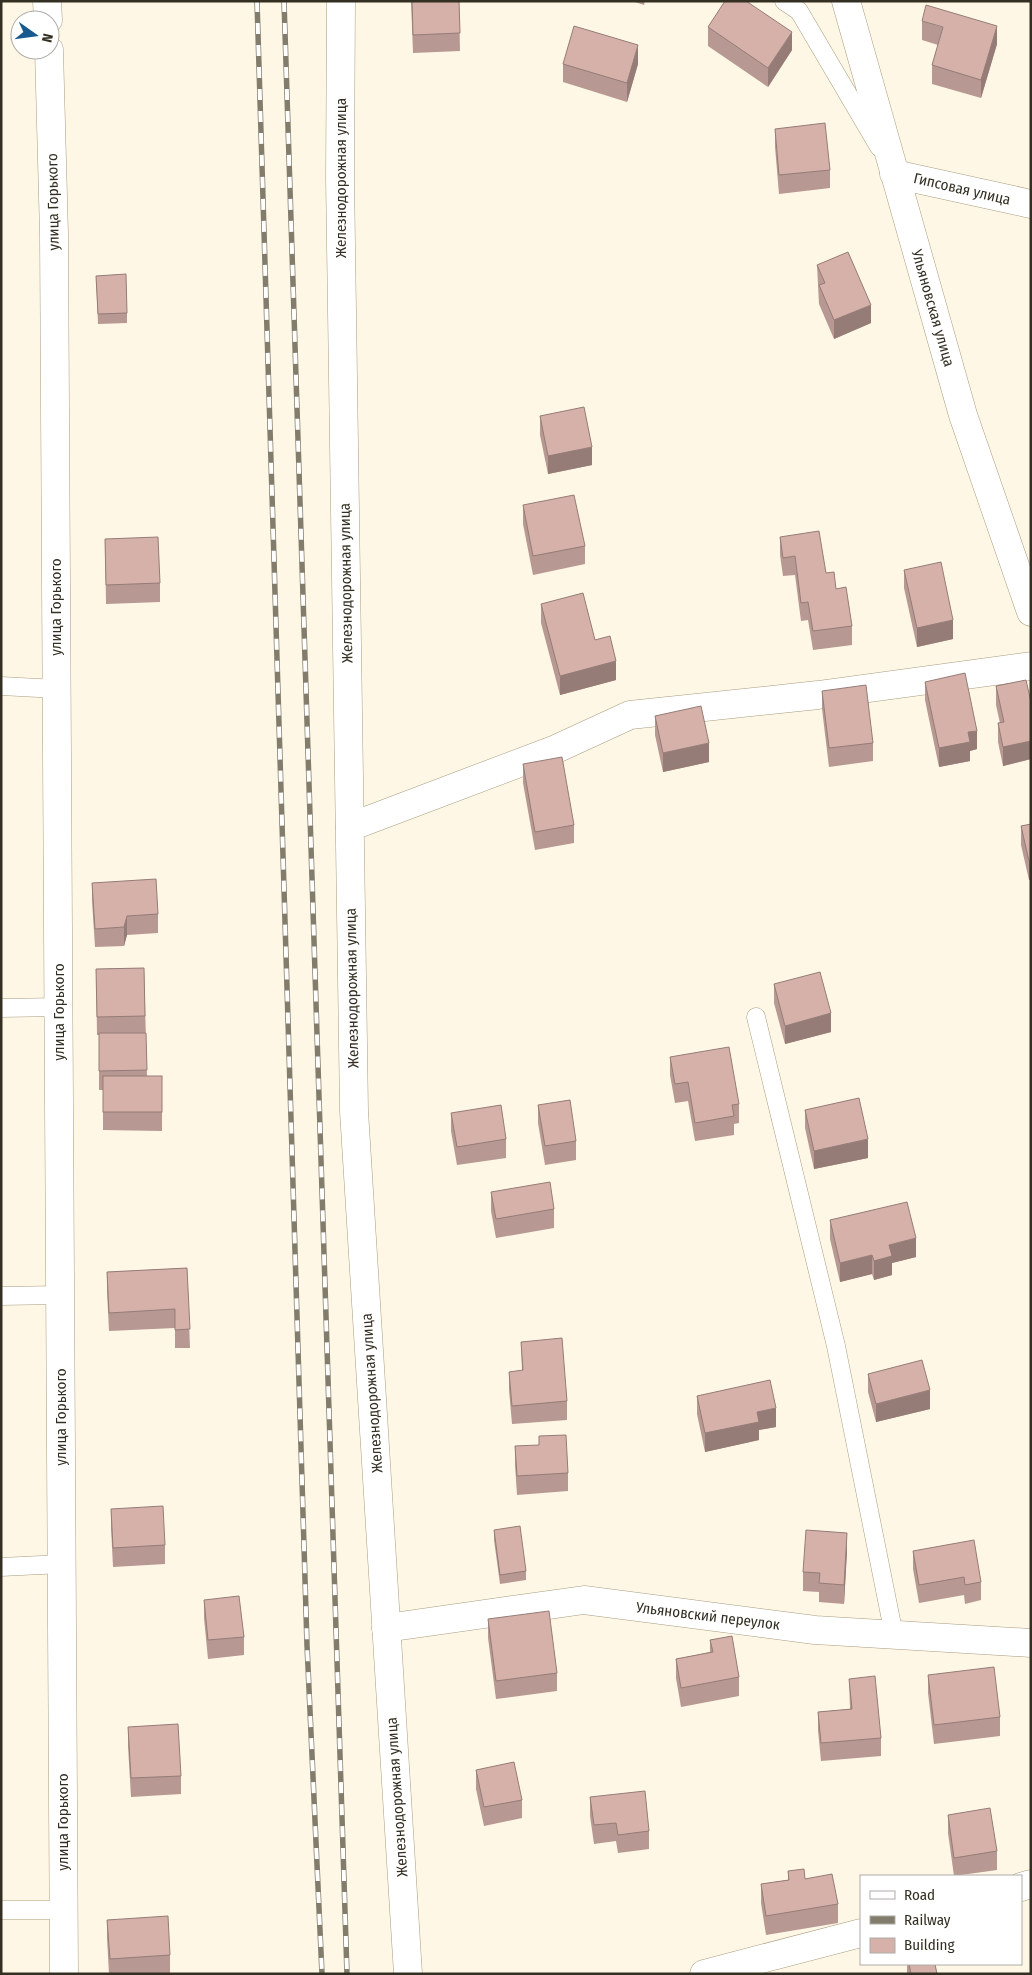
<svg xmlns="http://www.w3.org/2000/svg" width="1032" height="1975" font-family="'Fira Sans Condensed',sans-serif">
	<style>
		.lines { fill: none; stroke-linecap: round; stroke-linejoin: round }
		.service-casing { stroke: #a99d80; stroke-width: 19 }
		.minor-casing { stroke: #a99d80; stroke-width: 29 }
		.secondary-casing { stroke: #a99d80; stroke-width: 29 }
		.service { stroke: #fff; stroke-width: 18 }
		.minor { stroke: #fff; stroke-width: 28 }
		.secondary { stroke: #fff; stroke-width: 28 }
		.rail-casing { stroke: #827c6d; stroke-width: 5.5 }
		.rail { stroke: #fff; stroke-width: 4; stroke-dasharray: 11; stroke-linecap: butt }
		.wall { fill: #b79892 }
		.shaded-wall { fill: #957c77 }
		.building { fill: #d5b1aa; stroke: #957c77 }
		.labels { text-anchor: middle; stroke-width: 4.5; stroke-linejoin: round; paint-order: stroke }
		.street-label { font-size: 15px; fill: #342f23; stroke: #fff }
	</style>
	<rect width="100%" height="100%" fill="#fff7e5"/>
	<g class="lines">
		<defs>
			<g id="service">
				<polyline points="784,1 799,11 879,147"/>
				<polyline points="1,686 57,689"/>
				<polyline points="1,1008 59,1007"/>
				<polyline points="756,1017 836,1346 894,1635"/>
				<polyline points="1,1296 60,1295"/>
				<polyline points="1,1567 62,1564"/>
				<polyline points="1,1910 64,1910"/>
			</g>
			<g id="minor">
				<polyline points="47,1 48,20"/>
				<polyline points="341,1 340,178 354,1111 408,1974"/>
				<polyline points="49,50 54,234 64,1974"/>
				<polyline points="894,174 1031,204"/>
				<polyline points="350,827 556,749 630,715 818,695 1031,666"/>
				<polyline points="386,1628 584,1600 815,1630 1031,1643"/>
				<polyline points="1021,1887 1031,1884"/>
				<polyline points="704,1974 861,1933"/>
			</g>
			<polyline id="secondary" points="846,1 963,415 1031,612"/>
		</defs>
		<use href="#service" class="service-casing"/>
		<use href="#minor" class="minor-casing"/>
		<use href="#secondary" class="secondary-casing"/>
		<use href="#service" class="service"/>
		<use href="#minor" class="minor"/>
		<use href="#secondary" class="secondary"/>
		<defs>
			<g id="rail">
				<polyline points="257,1 307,1645 322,1974"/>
				<polyline points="284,1 347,1974"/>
			</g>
		</defs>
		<use href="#rail" class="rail-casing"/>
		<use href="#rail" class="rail"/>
	</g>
	<g class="wall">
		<polygon points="411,1 459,1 460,51 413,53"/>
		<polygon points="632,1 645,1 644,5"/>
		<polygon points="922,21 997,44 981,98 932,84 932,65 938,45 922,40"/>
		<polygon points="708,27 792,50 768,87 708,46"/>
		<polygon points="563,64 638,64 627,102 563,82"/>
		<polygon points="775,129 830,170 830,188 779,194 775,147"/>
		<polygon points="817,265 871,323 834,339 819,304"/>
		<polygon points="96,276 127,313 127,323 98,324"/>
		<polygon points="540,416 592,465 548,474 540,435"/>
		<polygon points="523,505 585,546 585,564 533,575 523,524"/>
		<polygon points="780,537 826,573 836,589 852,626 852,645 813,650 808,620 801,621 795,575 783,576 780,555"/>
		<polygon points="105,539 160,583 160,602 106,604"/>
		<polygon points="904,570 953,639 917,647 904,588"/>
		<polygon points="541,604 595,640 616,680 560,695 541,623"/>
		<polygon points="925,682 977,749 970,751 970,761 939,767 925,700"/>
		<polygon points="996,686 1031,702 1031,759 1003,766 998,742 998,723 1000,723 996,705"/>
		<polygon points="822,691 873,743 873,761 829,767 822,709"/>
		<polygon points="655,716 709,762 663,772 655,735"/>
		<polygon points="523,764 574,825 574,843 535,850 523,783"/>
		<polygon points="1031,824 1031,880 1029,880 1021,845 1021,826"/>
		<polygon points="92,883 158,914 158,933 127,935 124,946 95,947 92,901"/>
		<polygon points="144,968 147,1076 162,1076 162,1131 103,1130 103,1090 99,1090 99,1035 97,1035 96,969"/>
		<polygon points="774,984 831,1032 785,1044 774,1003"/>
		<polygon points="670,1057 739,1104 739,1123 734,1124 734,1135 695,1141 688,1101 675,1103 670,1075"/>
		<polygon points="538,1105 576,1141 576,1160 545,1165 538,1123"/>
		<polygon points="805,1110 868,1158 814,1169 805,1128"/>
		<polygon points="451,1113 506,1139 506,1158 457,1165 451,1131"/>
		<polygon points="491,1192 554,1209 554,1228 496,1238 491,1211"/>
		<polygon points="830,1220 916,1257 892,1263 892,1275 874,1280 872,1274 840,1282 830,1239"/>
		<polygon points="187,1268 190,1348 175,1348 175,1328 109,1331 107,1291 107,1272"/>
		<polygon points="521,1342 567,1401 567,1420 512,1424 509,1390 509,1372 522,1371"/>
		<polygon points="868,1374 930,1409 876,1422 868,1392"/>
		<polygon points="697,1396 776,1427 759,1430 759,1440 705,1452 697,1414"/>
		<polygon points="515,1446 568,1473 568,1491 517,1495 515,1465"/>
		<polygon points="111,1509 165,1545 165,1564 113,1567 111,1527"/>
		<polygon points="494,1530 526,1571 526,1580 500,1584 494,1540"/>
		<polygon points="847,1551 844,1604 819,1602 819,1592 803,1591 803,1572"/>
		<polygon points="913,1551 981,1582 981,1600 965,1604 964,1595 919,1603 913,1569"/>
		<polygon points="204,1600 244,1637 244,1655 208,1659 204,1618"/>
		<polygon points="488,1619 557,1673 557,1691 496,1699 488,1638"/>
		<polygon points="710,1640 739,1677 739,1696 681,1707 676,1678 676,1659 710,1652"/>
		<polygon points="928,1675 1000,1717 1000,1736 934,1744 928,1693"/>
		<polygon points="849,1679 881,1738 881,1756 821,1761 818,1730 818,1712 850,1709"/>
		<polygon points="128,1727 181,1776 181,1794 131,1797 128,1746"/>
		<polygon points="476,1770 522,1800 522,1818 484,1826 476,1789"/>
		<polygon points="590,1797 649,1831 649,1849 618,1853 616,1841 594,1844 590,1816"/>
		<polygon points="948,1815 997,1851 997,1870 954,1876 948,1833"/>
		<polygon points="788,1871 805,1879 838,1904 838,1923 766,1935 761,1903 761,1884 788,1880"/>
		<polygon points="107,1920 170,1955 170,1974 109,1974 107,1938"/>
		<polygon points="907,1964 935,1964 937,1974 907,1974"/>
	</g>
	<g class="shaded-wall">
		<polygon points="997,26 997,44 981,98 981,80"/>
		<polygon points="792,32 792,50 768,87 768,68"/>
		<polygon points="638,45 638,64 627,102 627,83"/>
		<polygon points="871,305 871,323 834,339 834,320"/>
		<polygon points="592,447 592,465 548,474 548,456"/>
		<polygon points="953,620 953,639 917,647 917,628"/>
		<polygon points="616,661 616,680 560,695 560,676"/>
		<polygon points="977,731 977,749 970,751 970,761 939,767 939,748 968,732"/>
		<polygon points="1031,741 1031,759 1003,766 1003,747"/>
		<polygon points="709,743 709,762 663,772 663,753"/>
		<rect x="1029" y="861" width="2" height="19"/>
		<polygon points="127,916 127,935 124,946 124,927"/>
		<polygon points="831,1013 831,1032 785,1044 785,1026"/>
		<polygon points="868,1139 868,1158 814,1169 814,1151"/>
		<polygon points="916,1238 916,1257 892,1263 892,1275 874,1280 874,1261 889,1245"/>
		<polygon points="872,1255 872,1274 840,1282 840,1263"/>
		<polygon points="930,1390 930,1409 876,1422 876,1404"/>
		<polygon points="776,1408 776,1427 759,1430 759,1440 705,1452 705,1433 757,1412"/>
		<polygon points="847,1533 847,1551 844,1604 844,1585"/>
	</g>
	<g class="building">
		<polygon points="412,1 459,1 460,33 413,35"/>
		<polygon points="725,1 746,1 792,32 768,68 708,27"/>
		<polygon points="926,5 997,26 981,80 932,65 943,27 922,21"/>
		<polygon points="574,26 638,45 627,83 563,64"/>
		<polygon points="825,123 830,170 779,175 775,129"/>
		<polygon points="848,252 871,305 834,320 819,285 825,283 817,265"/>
		<polygon points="126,274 127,313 98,314 96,276"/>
		<polygon points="584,407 592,447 548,456 540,416"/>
		<polygon points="574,495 585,546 533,556 523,505"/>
		<polygon points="819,531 826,573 834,572 836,589 846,587 852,626 813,631 808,602 801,603 795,556 783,558 780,537"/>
		<polygon points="158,537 160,583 106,585 105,539"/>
		<polygon points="941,562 953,620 917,628 904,570"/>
		<polygon points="583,593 595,640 610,636 616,661 560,676 541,604"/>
		<polygon points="965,673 977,731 968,732 970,742 939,748 925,682"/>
		<polygon points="1026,680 1031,702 1031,741 1003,747 998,723 1004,722 996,686"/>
		<polygon points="866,685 873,743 829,748 822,691"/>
		<polygon points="701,706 709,743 663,753 655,716"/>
		<polygon points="562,757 574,825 535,832 523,764"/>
		<polygon points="1031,824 1031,861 1029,861 1021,826"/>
		<polygon points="156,879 158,914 127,916 124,927 95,929 92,883"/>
		<polygon points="144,968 145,1016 97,1017 96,969"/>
		<polygon points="820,972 831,1013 785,1026 774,984"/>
		<polygon points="99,1033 146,1033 147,1070 99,1071"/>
		<polygon points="729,1047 739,1104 732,1105 734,1116 695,1123 688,1082 675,1084 670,1057"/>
		<rect x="103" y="1076" width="59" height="36"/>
		<polygon points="859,1098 868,1139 814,1151 805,1110"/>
		<polygon points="570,1100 576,1141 545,1146 538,1105"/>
		<polygon points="501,1105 506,1139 457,1147 451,1113"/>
		<polygon points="550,1182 554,1209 496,1219 491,1192"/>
		<polygon points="907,1202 916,1238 889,1245 892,1256 874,1261 872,1255 840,1263 830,1220"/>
		<polygon points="187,1268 190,1329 175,1330 175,1309 109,1313 107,1272"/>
		<polygon points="562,1338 567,1401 512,1406 509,1372 523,1370 521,1342"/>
		<polygon points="922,1360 930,1390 876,1404 868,1374"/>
		<polygon points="770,1380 776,1408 757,1412 759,1422 705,1433 697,1396"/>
		<polygon points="566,1435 568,1473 517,1476 515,1446 539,1445 539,1436"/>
		<polygon points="163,1506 165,1545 113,1548 111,1509"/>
		<polygon points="520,1526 526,1571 500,1575 494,1530"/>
		<polygon points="806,1530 847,1533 844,1585 819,1583 820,1573 803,1572"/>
		<polygon points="974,1540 981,1582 965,1585 964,1577 919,1585 913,1551"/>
		<polygon points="239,1596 244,1637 208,1640 204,1600"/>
		<polygon points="549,1611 557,1673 496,1681 488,1619"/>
		<polygon points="732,1636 739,1677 681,1688 676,1659 713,1652 710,1640"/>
		<polygon points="994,1667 1000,1717 934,1725 928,1675"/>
		<polygon points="875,1676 881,1738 821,1743 818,1712 852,1709 849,1679"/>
		<polygon points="178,1724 181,1776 131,1778 128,1727"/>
		<polygon points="514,1762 522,1800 484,1807 476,1770"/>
		<polygon points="645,1791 649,1831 618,1835 616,1823 594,1825 590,1797"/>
		<polygon points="990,1808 997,1851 954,1858 948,1815"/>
		<polygon points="804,1869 805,1879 832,1874 838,1904 766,1916 761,1884 789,1880 788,1871"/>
		<polygon points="168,1916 170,1955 110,1959 107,1920"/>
		<polygon points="909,1964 935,1964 937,1974 911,1974"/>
	</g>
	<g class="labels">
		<g class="street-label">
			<text transform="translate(341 178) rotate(-90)" y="5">Железнодорожная улица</text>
			<text transform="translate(962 189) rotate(13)" y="5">Гипсовая улица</text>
			<text transform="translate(53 202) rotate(-91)" y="5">улица Горького</text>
			<text transform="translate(933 308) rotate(74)" y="5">Ульяновская улица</text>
			<text transform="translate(346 583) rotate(-91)" y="5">Железнодорожная улица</text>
			<text transform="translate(56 607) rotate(-90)" y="5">улица Горького</text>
			<text transform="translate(352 988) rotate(-91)" y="5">Железнодорожная улица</text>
			<text transform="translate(59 1012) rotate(-90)" y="5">улица Горького</text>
			<text transform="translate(372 1393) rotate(-94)" y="5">Железнодорожная улица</text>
			<text transform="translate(61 1417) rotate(-90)" y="5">улица Горького</text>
			<text transform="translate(708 1616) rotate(7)" y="5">Ульяновский переулок</text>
			<text transform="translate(397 1797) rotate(-94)" y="5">Железнодорожная улица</text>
			<text transform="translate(63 1822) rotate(-90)" y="5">улица Горького</text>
		</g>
	</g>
	<rect width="1032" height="1975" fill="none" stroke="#342f23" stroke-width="5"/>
	<rect x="860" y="1875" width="162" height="90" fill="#ffffff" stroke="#aeaca7"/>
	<rect x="870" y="1891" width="25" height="8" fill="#ffffff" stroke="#aeaca7"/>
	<text x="904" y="1900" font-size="15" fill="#342f23">Road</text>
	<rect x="870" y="1916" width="25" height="8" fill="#827c6d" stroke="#aeaca7"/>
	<text x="904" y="1925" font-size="15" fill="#342f23">Railway</text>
	<rect x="870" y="1938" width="25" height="15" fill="#d5b1aa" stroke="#aeaca7"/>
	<text x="904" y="1950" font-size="15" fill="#342f23">Building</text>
	<g transform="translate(35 35) rotate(104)"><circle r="24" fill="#ffffff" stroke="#aeaca7"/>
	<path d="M0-4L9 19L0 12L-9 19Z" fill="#18598f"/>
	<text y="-8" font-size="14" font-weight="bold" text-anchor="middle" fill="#342f23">N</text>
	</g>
</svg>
